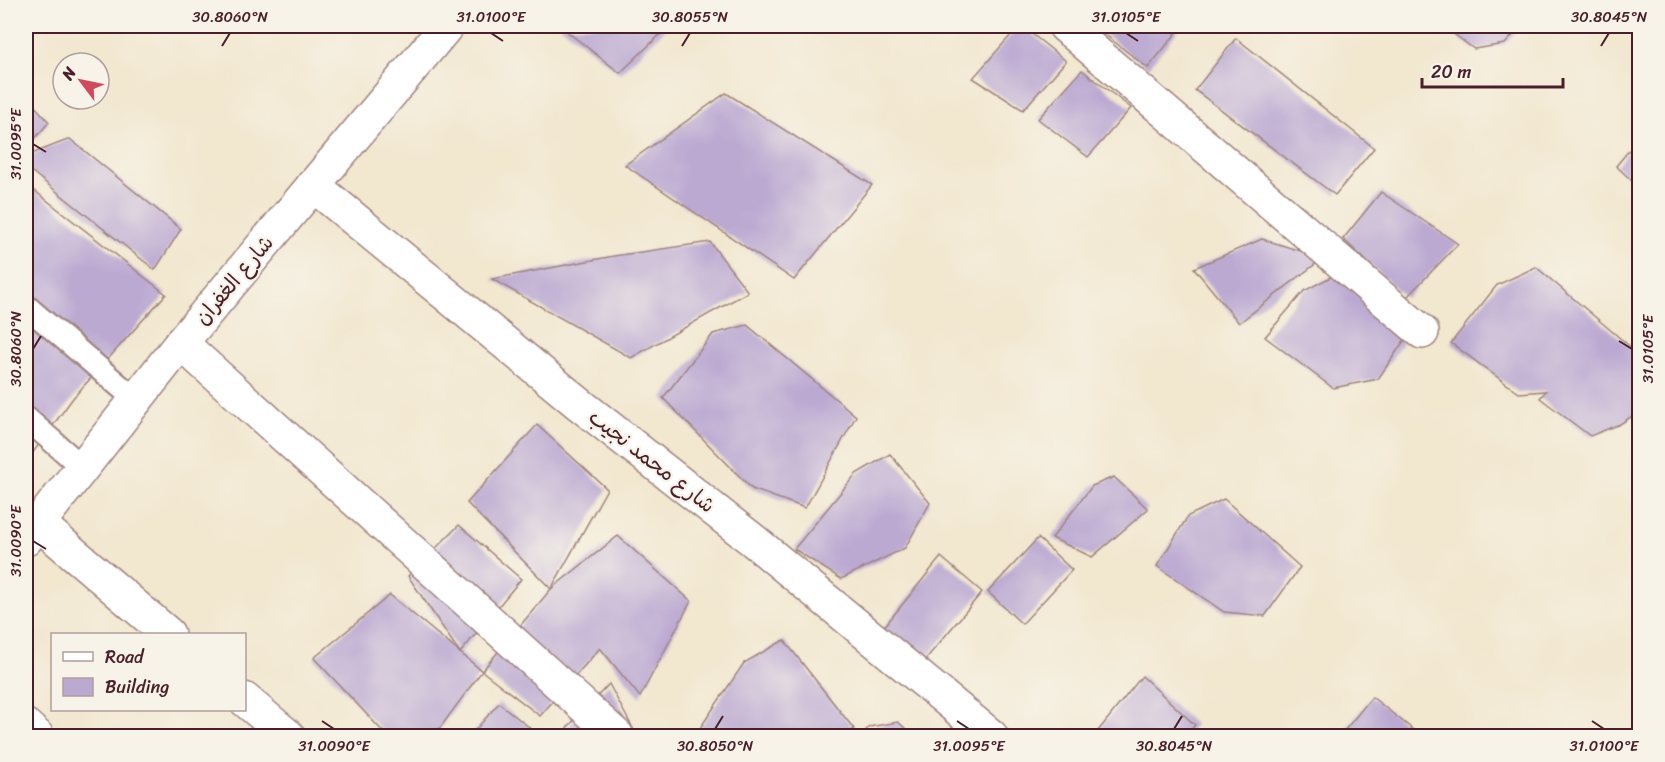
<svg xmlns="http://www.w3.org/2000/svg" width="1665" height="762" font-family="Sriracha,'Playpen Sans Arabic',sans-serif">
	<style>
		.building { fill: #bba9d2 }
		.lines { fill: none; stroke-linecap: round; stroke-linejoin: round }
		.lane-casing { stroke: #9e837d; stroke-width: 26 }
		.street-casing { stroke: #9e837d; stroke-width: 36 }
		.lane { stroke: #fff; stroke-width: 22 }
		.street { stroke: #fff; stroke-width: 33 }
		.ticks { fill: none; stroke: #4a1f2b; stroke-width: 2 }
		.labels { text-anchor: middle; stroke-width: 4.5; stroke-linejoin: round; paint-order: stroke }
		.street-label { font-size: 21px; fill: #4a1f2b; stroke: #f7f3e8 }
		.neatline { fill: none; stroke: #4a1f2b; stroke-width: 2 }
		.ticks-label { font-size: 15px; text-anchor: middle; fill: #4a1f2b }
	</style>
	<rect width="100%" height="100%" fill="#f7f3e8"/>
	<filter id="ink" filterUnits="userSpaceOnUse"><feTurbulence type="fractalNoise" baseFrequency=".0167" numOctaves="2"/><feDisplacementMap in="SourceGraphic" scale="12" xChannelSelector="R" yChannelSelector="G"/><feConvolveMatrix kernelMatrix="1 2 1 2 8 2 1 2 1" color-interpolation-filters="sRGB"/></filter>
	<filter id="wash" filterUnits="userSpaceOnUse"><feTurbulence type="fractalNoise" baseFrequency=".008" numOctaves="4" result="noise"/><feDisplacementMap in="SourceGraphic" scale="24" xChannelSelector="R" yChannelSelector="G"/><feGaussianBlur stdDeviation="1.35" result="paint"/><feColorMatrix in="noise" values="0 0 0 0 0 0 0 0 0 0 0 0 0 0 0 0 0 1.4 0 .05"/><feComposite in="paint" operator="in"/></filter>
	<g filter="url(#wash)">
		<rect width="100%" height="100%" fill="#f2e7cf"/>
		<g id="blocks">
			<g class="building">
				<polygon points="560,26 669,26 620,73"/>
				<polygon points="1019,26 1022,26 1066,61 1023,110 973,78"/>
				<polygon points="1094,26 1182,26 1148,68"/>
				<polygon points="1443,26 1521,26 1505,44 1474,49"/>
				<polygon points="1236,38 1374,148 1335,195 1195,90"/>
				<polygon points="1082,70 1131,108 1088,157 1038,119"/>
				<polygon points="726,93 872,185 794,280 625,165"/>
				<polygon points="26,96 49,122 26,149"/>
				<polygon points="1640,137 1640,188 1616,166"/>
				<polygon points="70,139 181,229 155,270 26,167 26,156"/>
				<polygon points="26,184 166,294 73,398 26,462"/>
				<polygon points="1381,192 1458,244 1406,298 1343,239"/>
				<polygon points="1262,239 1323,258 1239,323 1194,268"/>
				<polygon points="710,242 748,292 631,358 492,279 614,256"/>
				<polygon points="1536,267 1640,355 1640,411 1620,424 1590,436 1540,398 1546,391 1519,393 1451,343 1497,285"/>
				<polygon points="1338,273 1405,339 1378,379 1333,388 1265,337 1304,291"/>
				<polygon points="747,325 856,416 805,508 752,489 663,398 713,334"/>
				<polygon points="537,425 607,489 551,589 467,503"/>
				<polygon points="890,454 930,503 905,548 841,579 794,549 856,474"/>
				<polygon points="1114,477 1148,509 1092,557 1052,538 1092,486"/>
				<polygon points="1224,499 1300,567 1265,616 1224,612 1157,566 1188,516"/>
				<polygon points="459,525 521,579 460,653 408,576"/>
				<polygon points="618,536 691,601 640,697 600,648 540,716 482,671 551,589"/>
				<polygon points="1038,538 1072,570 1022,624 988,592"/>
				<polygon points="941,557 982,592 920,666 879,633"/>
				<polygon points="390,595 482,671 434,736 387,736 314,658"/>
				<polygon points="784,640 854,729 847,736 702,736 698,731 744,663"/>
				<polygon points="1142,676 1195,725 1185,736 1094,736"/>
				<polygon points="609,684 636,734 634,736 563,736 561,734"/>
				<polygon points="1372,697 1421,736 1340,736"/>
				<polygon points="499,703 540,736 470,736"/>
				<polygon points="898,722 914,736 861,736 869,727"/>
			</g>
		</g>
	</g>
	<g filter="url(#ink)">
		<use href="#blocks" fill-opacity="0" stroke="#9e837d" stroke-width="1.5"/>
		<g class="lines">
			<defs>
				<g id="lane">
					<polyline points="26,306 136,400"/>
					<polyline points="26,418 82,467"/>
				</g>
				<g id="street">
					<polyline points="1065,26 1422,332"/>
					<polyline points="313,185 578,403 754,541 991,736"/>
					<polyline points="181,343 617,736"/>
					<polyline points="38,523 168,634"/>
					<polyline points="26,539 181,343 447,26"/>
					<polyline points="244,699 288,736"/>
					<polyline points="26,726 37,736"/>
				</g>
			</defs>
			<use href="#lane" class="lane-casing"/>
			<use href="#street" class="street-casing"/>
			<use href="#lane" class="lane"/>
			<use href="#street" class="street"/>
		</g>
	</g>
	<path class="ticks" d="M491,33L503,41M1126,33L1138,41M222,46L230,33M682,46L690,33M1601,46L1609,33M33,144L46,152M1619,341L1632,349M33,349L41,336M33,541L46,549M322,721L334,729M957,721L969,729M1592,721L1604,729M715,729L723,716M1174,729L1182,716"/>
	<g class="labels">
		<g class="street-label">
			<text transform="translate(234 280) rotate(-50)" y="7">شارع الغفران</text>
			<text transform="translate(652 461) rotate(38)" y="7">شارع محمد نجيب</text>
		</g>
	</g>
	<rect width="1665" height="762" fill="none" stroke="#f7f3e8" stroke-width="66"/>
	<rect x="51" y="633" width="195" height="78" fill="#f7f3e8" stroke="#b29e9c" stroke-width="1.5"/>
	<rect x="63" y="652" width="30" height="9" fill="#ffffff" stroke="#b29e9c" stroke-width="1.5"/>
	<text x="105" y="663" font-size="18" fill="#4a1f2b">Road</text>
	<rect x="63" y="678" width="30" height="18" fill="#bba9d2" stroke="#b29e9c" stroke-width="1.5"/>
	<text x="105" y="693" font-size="18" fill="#4a1f2b">Building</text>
	<g transform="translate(81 81) rotate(302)"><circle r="28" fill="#f7f3e8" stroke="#b29e9c" stroke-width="1.5"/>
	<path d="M0-4.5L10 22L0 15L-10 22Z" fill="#d1495b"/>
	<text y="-9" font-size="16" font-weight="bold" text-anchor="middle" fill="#4a1f2b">N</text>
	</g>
	<path d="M1422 78v9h141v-9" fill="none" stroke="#4a1f2b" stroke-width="3"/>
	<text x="1431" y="78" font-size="18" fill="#4a1f2b" stroke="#f7f3e8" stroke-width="4.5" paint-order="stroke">20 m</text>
	<rect x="33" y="33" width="1599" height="696" class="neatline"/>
	<g class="ticks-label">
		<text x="230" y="22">30.8060°N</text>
		<text x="491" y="22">31.0100°E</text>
		<text x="690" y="22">30.8055°N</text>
		<text x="1126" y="22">31.0105°E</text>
		<text x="1609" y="22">30.8045°N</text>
		<text transform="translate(16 144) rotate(-90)" y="5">31.0095°E</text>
		<text transform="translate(16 349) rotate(-90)" y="5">30.8060°N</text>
		<text transform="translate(1648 349) rotate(-90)" y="5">31.0105°E</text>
		<text transform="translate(16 541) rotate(-90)" y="5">31.0090°E</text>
		<text x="334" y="751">31.0090°E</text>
		<text x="715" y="751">30.8050°N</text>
		<text x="969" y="751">31.0095°E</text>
		<text x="1174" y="751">30.8045°N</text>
		<text x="1604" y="751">31.0100°E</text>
	</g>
</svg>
